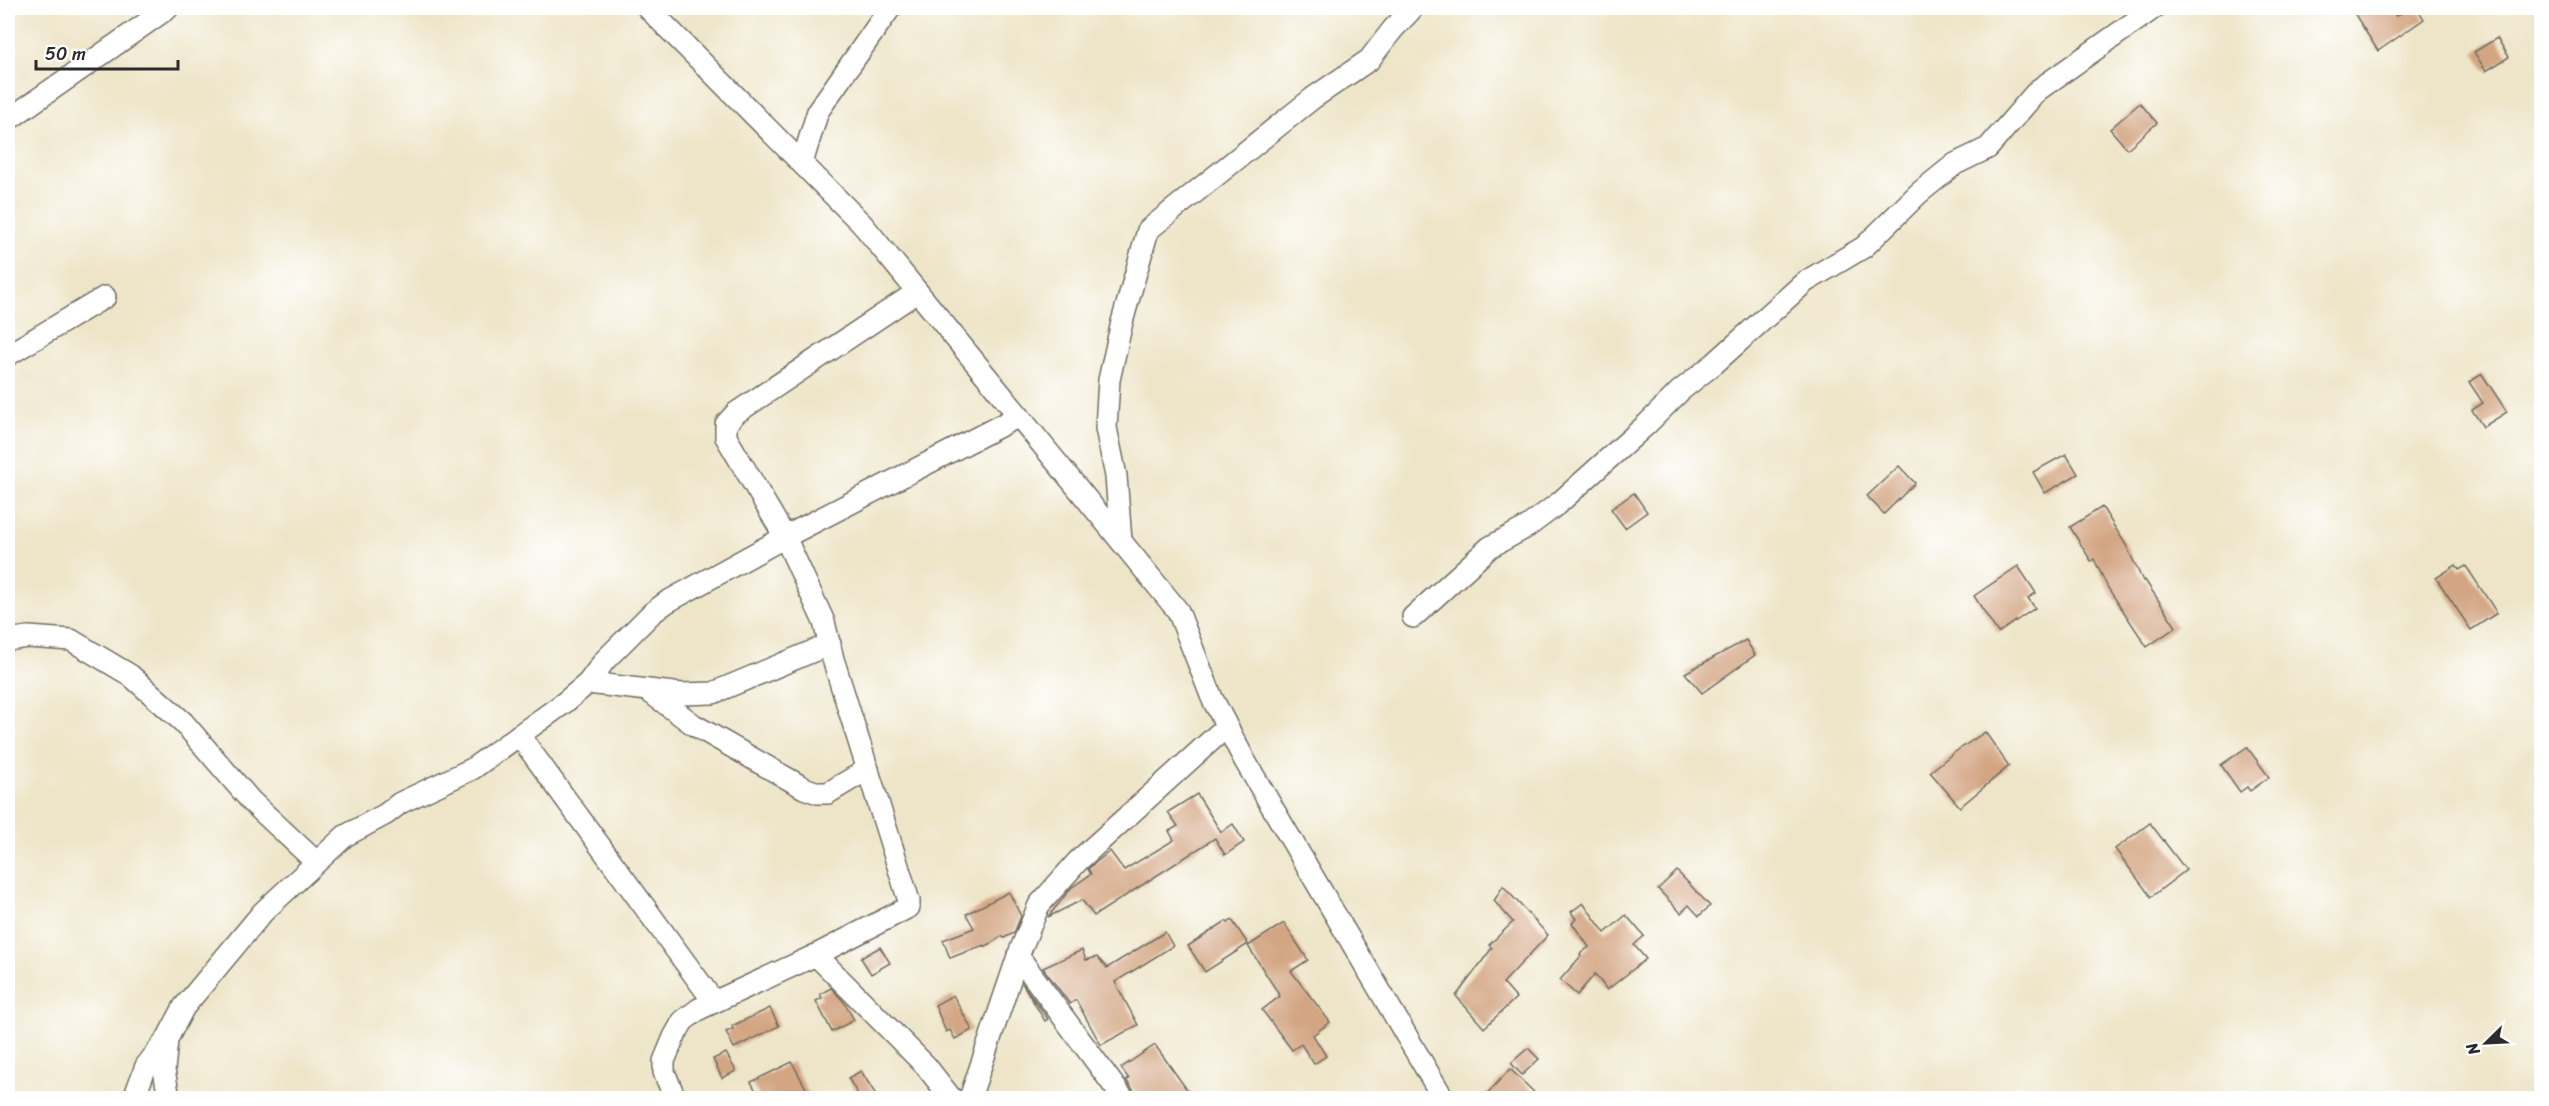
<svg xmlns="http://www.w3.org/2000/svg" width="2549" height="1106" font-family="Sriracha,sans-serif">
	<style>
		.building { fill: #d3a582 }
		.lines { fill: none; stroke-linecap: round; stroke-linejoin: round }
		.minor-casing { stroke: #6f6c62; stroke-width: 24 }
		.minor { stroke: #fff; stroke-width: 21 }
	</style>
	<rect width="100%" height="100%" fill="#fff"/>
	<filter id="ink" filterUnits="userSpaceOnUse"><feTurbulence type="fractalNoise" baseFrequency=".0167" numOctaves="2"/><feDisplacementMap in="SourceGraphic" scale="12" xChannelSelector="R" yChannelSelector="G"/><feConvolveMatrix kernelMatrix="1 2 1 2 8 2 1 2 1" color-interpolation-filters="sRGB"/></filter>
	<filter id="wash" filterUnits="userSpaceOnUse"><feTurbulence type="fractalNoise" baseFrequency=".008" numOctaves="4" result="noise"/><feDisplacementMap in="SourceGraphic" scale="24" xChannelSelector="R" yChannelSelector="G"/><feGaussianBlur stdDeviation="1.35" result="paint"/><feColorMatrix in="noise" values="0 0 0 0 0 0 0 0 0 0 0 0 0 0 0 0 0 1.4 0 .05"/><feComposite in="paint" operator="in"/></filter>
	<g filter="url(#wash)">
		<rect width="100%" height="100%" fill="#eee5c8"/>
		<g id="blocks">
			<g class="building">
				<polygon points="2362,8 2388,8 2396,16 2410,8 2417,8 2424,19 2378,51 2354,13"/>
				<polygon points="2497,38 2509,57 2486,71 2474,52"/>
				<polygon points="2140,103 2157,123 2127,149 2110,129"/>
				<polygon points="2482,374 2507,412 2483,427 2472,410 2483,403 2469,382"/>
				<polygon points="2066,454 2078,474 2045,493 2033,472"/>
				<polygon points="1899,466 1915,483 1884,514 1867,496"/>
				<polygon points="1634,493 1647,512 1625,528 1611,509"/>
				<polygon points="2102,507 2126,545 2143,581 2145,580 2176,627 2147,647 2108,588 2094,559 2091,561 2070,527"/>
				<polygon points="2456,565 2459,570 2466,566 2497,613 2471,630 2436,578"/>
				<polygon points="2018,566 2036,593 2028,598 2035,608 1998,633 1974,596"/>
				<polygon points="1746,640 1755,655 1702,693 1685,673"/>
				<polygon points="1985,732 2009,766 1960,807 1930,772 1952,754"/>
				<polygon points="2247,747 2269,777 2250,791 2247,787 2240,792 2221,765"/>
				<polygon points="1197,794 1221,832 1233,824 1244,842 1225,855 1215,838 1094,916 1082,900 1048,917 1071,888 1091,874 1088,869 1110,851 1124,870 1174,840 1169,831 1178,826 1168,812"/>
				<polygon points="2150,823 2186,870 2151,897 2115,849"/>
				<polygon points="1677,871 1710,906 1699,916 1689,905 1681,913 1658,889"/>
				<polygon points="1503,886 1548,935 1503,983 1516,998 1484,1028 1456,996 1492,948 1489,945 1513,922 1494,901"/>
				<polygon points="1009,892 1021,916 1014,933 1004,938 1002,936 985,947 984,945 950,958 943,940 974,928 966,914"/>
				<polygon points="1583,903 1605,933 1626,915 1644,936 1634,945 1646,959 1607,990 1595,974 1577,995 1560,980 1581,956 1580,954 1589,947 1572,923 1576,919 1571,912"/>
				<polygon points="1232,920 1248,944 1205,972 1188,946 1226,921 1228,923"/>
				<polygon points="1284,923 1308,960 1291,971 1330,1022 1313,1035 1326,1056 1314,1064 1301,1044 1292,1050 1262,1010 1280,996 1248,946"/>
				<polygon points="1165,932 1173,946 1115,982 1138,1025 1101,1045 1076,1000 1070,1004 1043,968 1082,950 1086,960 1097,957 1107,968"/>
				<polygon points="880,947 890,963 871,974 861,958"/>
				<polygon points="1022,983 1048,1019 1045,1021"/>
				<polygon points="831,988 844,1002 854,1020 832,1032 816,1001 822,998 820,994"/>
				<polygon points="953,995 972,1030 955,1039 950,1030 946,1032 935,1005"/>
				<polygon points="770,1008 779,1026 734,1048 726,1032 733,1029 732,1026"/>
				<polygon points="1155,1045 1193,1098 1135,1098 1134,1091 1126,1080 1129,1079 1121,1068"/>
				<polygon points="1528,1048 1539,1059 1522,1075 1511,1063"/>
				<polygon points="726,1053 736,1071 722,1078 713,1059"/>
				<polygon points="792,1062 811,1098 760,1098 751,1082"/>
				<polygon points="1510,1069 1540,1098 1483,1098"/>
				<polygon points="861,1071 878,1098 860,1098 848,1078"/>
			</g>
		</g>
	</g>
	<g filter="url(#ink)">
		<use href="#blocks" fill-opacity="0" stroke="#6f6c62" stroke-width="1.5"/>
		<g class="lines">
			<defs>
				<g id="minor">
					<polyline points="648,8 863,225 1178,611 1212,698 1245,761 1443,1098"/>
					<polyline points="8,120 168,8"/>
					<polyline points="802,163 818,111 890,8"/>
					<polyline points="8,355 105,297"/>
					<polyline points="1121,541 1116,476 1106,428 1109,380 1122,322 1148,230 1313,98 1369,60 1393,29 1413,8"/>
					<polyline points="1413,617 1490,547 1527,527 1559,503 1647,424 1680,391 1715,363 1805,282 1864,247 1919,193 1955,164 1988,148 2038,90 2154,8"/>
					<polyline points="8,640 28,637 71,640 130,675 183,722 251,801 316,862"/>
					<polyline points="588,683 682,694 713,693 830,644"/>
					<polyline points="647,690 694,725 804,788 818,793 828,793 868,769"/>
					<polyline points="519,735 714,1002"/>
					<polyline points="816,955 926,1066 951,1098"/>
					<polyline points="1018,956 1123,1098"/>
					<polyline points="167,1040 164,1070 169,1098"/>
					<polyline points="134,1098 146,1066 167,1039 184,1007 263,912 345,836 386,814 400,803 472,769 564,703 588,683 605,660 652,613 667,602 785,537 1019,416"/>
					<polyline points="675,1098 664,1072 664,1061 674,1037 683,1021 699,1009 816,955 909,907 909,901 833,659 824,622 785,537 726,437 726,424 736,413 917,292"/>
					<polyline points="970,1098 1018,956 1039,905 1078,861 1226,727"/>
				</g>
			</defs>
			<use href="#minor" class="minor-casing"/>
			<use href="#minor" class="minor"/>
		</g>
	</g>
	<rect width="2549" height="1106" fill="none" stroke="#fff" stroke-width="30"/>
	<g transform="translate(2486 1043) rotate(246)" stroke="#ffffff" stroke-width="4.5" paint-order="stroke">
	<path d="M0-4.5L10 22L0 15L-10 22Z" fill="#2b2b2b"/>
	<text y="-9" font-size="16" font-weight="bold" text-anchor="middle" fill="#2b2b2b">N</text>
	</g>
	<path d="M36 60v9h142v-9" fill="none" stroke="#2b2b2b" stroke-width="3"/>
	<text x="45" y="60" font-size="18" fill="#2b2b2b" stroke="#ffffff" stroke-width="4.5" paint-order="stroke">50 m</text>
</svg>
